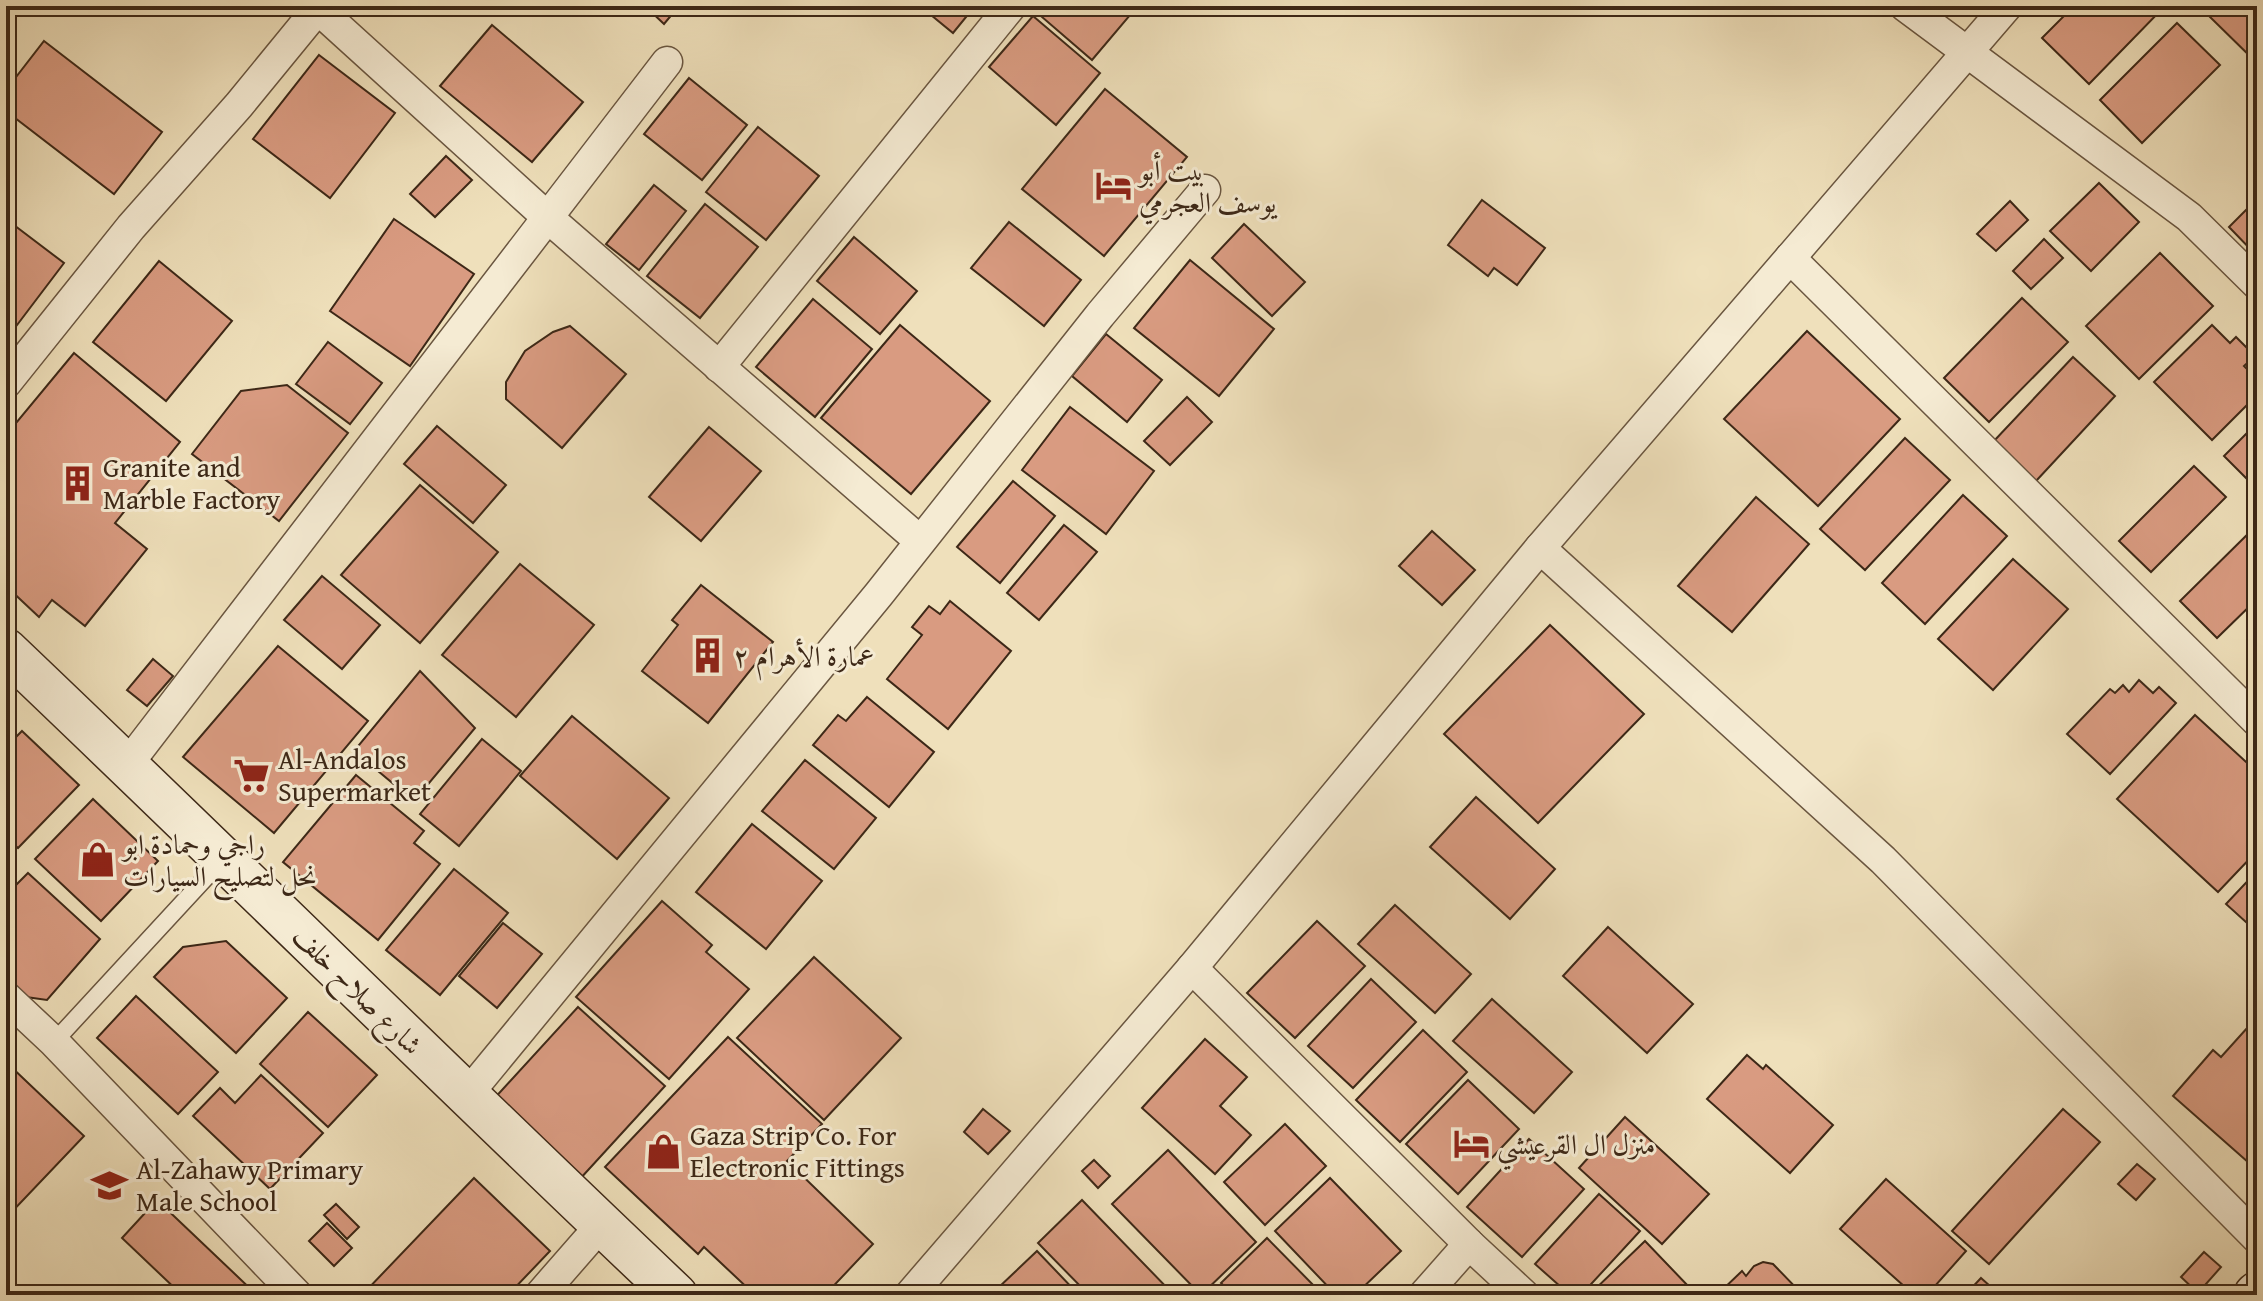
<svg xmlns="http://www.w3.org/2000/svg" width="2263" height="1301" font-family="'Gentium Book Plus',Amiri,serif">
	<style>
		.building { fill: #d99b81; stroke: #3d2817; stroke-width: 2 }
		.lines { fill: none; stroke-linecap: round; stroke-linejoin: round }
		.service-casing { stroke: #6a5640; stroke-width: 19 }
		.minor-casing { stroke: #6a5640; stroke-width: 33 }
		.secondary-casing { stroke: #3d2817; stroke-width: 45 }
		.service { stroke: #f5ebd3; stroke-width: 16 }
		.minor { stroke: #f5ebd3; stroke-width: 30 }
		.secondary { stroke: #f5ebd3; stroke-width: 42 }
		.labels { text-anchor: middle; stroke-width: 6; stroke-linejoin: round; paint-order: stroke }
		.poi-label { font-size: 28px; fill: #3d2817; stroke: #f5ebd3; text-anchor: start }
		.street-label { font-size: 28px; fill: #3d2817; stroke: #f5ebd3 }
	</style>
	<rect width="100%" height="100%" fill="#efe0bb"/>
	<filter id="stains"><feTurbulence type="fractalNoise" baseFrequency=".0025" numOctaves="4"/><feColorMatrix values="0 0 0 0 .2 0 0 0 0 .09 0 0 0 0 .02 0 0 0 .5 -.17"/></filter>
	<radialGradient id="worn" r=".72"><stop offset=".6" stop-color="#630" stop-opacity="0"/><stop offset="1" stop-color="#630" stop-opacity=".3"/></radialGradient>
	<g class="building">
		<polygon points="645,6 679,6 664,24"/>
		<polygon points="920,6 975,6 953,33"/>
		<polygon points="1052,6 1121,6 1131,14 1092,60 1042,17"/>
		<polygon points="2065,6 2165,6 2089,84 2042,38 2067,13 2063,8"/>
		<polygon points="2219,6 2257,6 2257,63 2209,16"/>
		<polygon points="1033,16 1100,73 1056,125 989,67"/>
		<polygon points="2177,23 2220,65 2142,143 2100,100"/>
		<polygon points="492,25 583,102 532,162 440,86"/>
		<polygon points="44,41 162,132 114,194 6,111 6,90"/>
		<polygon points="319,55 395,113 330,198 253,139"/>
		<polygon points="689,78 747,125 702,180 644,134"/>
		<polygon points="1105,89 1187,157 1104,256 1022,189"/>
		<polygon points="758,127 819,176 766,240 706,192"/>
		<polygon points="446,156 472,180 435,217 410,194"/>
		<polygon points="2099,183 2139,222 2091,271 2050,231"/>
		<polygon points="654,185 686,211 639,270 606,244"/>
		<polygon points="2257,199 2257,256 2229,227"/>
		<polygon points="1482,200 1545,248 1517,285 1494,268 1488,276 1448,245"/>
		<polygon points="2010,201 2028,220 1996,251 1977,234"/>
		<polygon points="705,204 758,247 700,318 647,276"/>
		<polygon points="6,219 64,263 14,329 6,324"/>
		<polygon points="394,219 474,274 410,366 330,311"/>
		<polygon points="1009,222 1081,280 1044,326 971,268"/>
		<polygon points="1244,224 1305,282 1272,316 1212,258"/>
		<polygon points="854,237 917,291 880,334 817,281"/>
		<polygon points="2044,239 2063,258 2031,289 2013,271"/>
		<polygon points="2160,253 2213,306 2139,379 2086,326"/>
		<polygon points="1190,260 1274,329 1219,396 1134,328"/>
		<polygon points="159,261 232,321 166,401 93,342"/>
		<polygon points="2022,298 2068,342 1989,422 1944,378"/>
		<polygon points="813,299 872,349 815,417 756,367"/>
		<polygon points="900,325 990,401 911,494 821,418"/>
		<polygon points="2212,325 2230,343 2236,337 2255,356 2244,366 2257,379 2257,395 2212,440 2154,382"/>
		<polygon points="570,326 626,374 562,448 506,399 506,382 525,351 553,332"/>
		<polygon points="1807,331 1900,419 1818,506 1724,419"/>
		<polygon points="1106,334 1162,380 1127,422 1072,376"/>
		<polygon points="328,342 382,383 350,424 296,384"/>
		<polygon points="74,353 180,442 115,523 147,549 85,626 52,600 39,617 6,586 6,435"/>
		<polygon points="2073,357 2115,396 2036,481 1993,442"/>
		<polygon points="287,385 348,433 279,521 192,454 241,391"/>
		<polygon points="1187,397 1212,422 1170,465 1144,441"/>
		<polygon points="1070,407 1154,471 1106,534 1022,470"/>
		<polygon points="2257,423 2257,489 2224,456"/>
		<polygon points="437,426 506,485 473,523 404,464"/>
		<polygon points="709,427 761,471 701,541 649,497"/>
		<polygon points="1905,438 1950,480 1865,570 1820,529"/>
		<polygon points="2194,466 2226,497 2151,572 2119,541"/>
		<polygon points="1013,481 1055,516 1000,583 957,547"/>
		<polygon points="420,485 498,552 420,643 341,575"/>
		<polygon points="1963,495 2007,536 1925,624 1882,583"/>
		<polygon points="1756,497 1809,544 1732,632 1678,586"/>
		<polygon points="1064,525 1097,552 1039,620 1007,593"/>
		<polygon points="2257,525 2257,599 2217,638 2180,601"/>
		<polygon points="1432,531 1475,570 1442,605 1399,566"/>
		<polygon points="2013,559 2068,609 1993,690 1938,639"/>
		<polygon points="520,564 594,625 516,717 442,655"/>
		<polygon points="322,576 380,625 342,669 284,620"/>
		<polygon points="701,585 773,642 708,723 642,671 678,625 672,620"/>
		<polygon points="950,601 1011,651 948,729 887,679 922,635 912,627 929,606 940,614"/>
		<polygon points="1550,625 1644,714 1538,823 1444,734"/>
		<polygon points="278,646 368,721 274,833 183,757"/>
		<polygon points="153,659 173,676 147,706 127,690"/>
		<polygon points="420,671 475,728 414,801 354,751"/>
		<polygon points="2139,680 2153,693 2159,687 2176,703 2110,774 2067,734 2110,689 2115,693 2123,685 2129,692"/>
		<polygon points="867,697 934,752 889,807 813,745 838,715 846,721"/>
		<polygon points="2195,715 2257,772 2257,851 2218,892 2117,799"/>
		<polygon points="572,716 669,798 617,859 520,776"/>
		<polygon points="22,731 79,785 18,848 6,837 6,747"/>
		<polygon points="482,739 521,771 459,846 420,814"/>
		<polygon points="805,760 876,818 834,869 762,811"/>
		<polygon points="356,775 424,831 414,843 440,864 378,940 283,862"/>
		<polygon points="1476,797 1555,869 1510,919 1430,847"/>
		<polygon points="93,799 158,861 101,921 35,859"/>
		<polygon points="752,824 822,881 766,949 696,892"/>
		<polygon points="454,869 508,913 440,995 386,950"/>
		<polygon points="2257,871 2257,932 2226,904"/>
		<polygon points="28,873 100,939 47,1000 26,997 6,978 6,895"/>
		<polygon points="662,901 712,945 706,952 749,989 669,1079 576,997"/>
		<polygon points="1395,905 1471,974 1435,1013 1358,944"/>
		<polygon points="1317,921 1365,966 1295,1038 1247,993"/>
		<polygon points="503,923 542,954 497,1008 459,976"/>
		<polygon points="1608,927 1693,1004 1647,1053 1563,976"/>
		<polygon points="226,941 287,998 236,1053 154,977 183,947"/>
		<polygon points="814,957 901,1038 824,1120 737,1038"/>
		<polygon points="1371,979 1416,1022 1353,1088 1308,1046"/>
		<polygon points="136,996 218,1072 178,1114 97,1038"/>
		<polygon points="1492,999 1572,1072 1534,1113 1453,1041"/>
		<polygon points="578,1007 665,1086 579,1180 492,1101"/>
		<polygon points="308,1012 377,1075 328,1127 260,1064"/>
		<polygon points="2257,1017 2257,1170 2173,1096 2213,1050 2221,1057"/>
		<polygon points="1423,1030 1467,1072 1400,1142 1356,1100"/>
		<polygon points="728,1037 822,1124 787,1161 873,1244 825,1295 755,1295 704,1247 698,1254 605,1167"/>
		<polygon points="1205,1039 1247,1077 1220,1106 1251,1135 1215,1174 1142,1108"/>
		<polygon points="1747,1055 1763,1069 1766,1065 1833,1125 1790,1173 1707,1099"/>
		<polygon points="6,1062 84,1136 6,1218 6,1145 14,1137 6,1130"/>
		<polygon points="261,1075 323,1133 270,1189 193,1116 220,1088 235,1103"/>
		<polygon points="1468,1080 1519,1129 1458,1194 1406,1144"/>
		<polygon points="983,1109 1010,1131 988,1154 964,1132"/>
		<polygon points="2063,1109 2100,1142 1989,1264 1952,1231"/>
		<polygon points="1625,1117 1709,1194 1662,1244 1579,1168"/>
		<polygon points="1285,1124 1326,1166 1265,1225 1224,1182"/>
		<polygon points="1529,1139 1584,1189 1522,1257 1467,1207"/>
		<polygon points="1168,1150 1256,1242 1201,1295 1112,1204"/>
		<polygon points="1094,1160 1110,1176 1098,1188 1082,1171"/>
		<polygon points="2137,1164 2155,1179 2136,1200 2118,1184"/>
		<polygon points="474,1178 550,1251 508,1295 362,1295"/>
		<polygon points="1330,1178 1401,1251 1355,1295 1336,1295 1275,1231"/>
		<polygon points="1886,1179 1966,1251 1927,1295 1914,1295 1840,1229"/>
		<polygon points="1599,1194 1640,1231 1581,1295 1570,1295 1535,1264"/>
		<polygon points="157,1200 257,1295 182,1295 122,1238"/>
		<polygon points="1082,1200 1174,1295 1089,1295 1038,1243"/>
		<polygon points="336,1204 359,1227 347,1239 324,1215"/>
		<polygon points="327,1223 352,1248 334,1266 309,1241"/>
		<polygon points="1267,1238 1323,1295 1233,1295 1221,1283"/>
		<polygon points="1645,1241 1690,1288 1682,1295 1589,1295"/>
		<polygon points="1037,1251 1079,1295 1005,1295 998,1288"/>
		<polygon points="2204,1252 2221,1267 2198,1293 2181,1277"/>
		<polygon points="1763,1262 1773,1264 1803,1295 1721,1295 1719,1293 1742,1271 1746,1276 1754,1266"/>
		<polygon points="1981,1278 2000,1295 1965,1295"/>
	</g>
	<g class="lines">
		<defs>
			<polyline id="service" points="54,1042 223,859"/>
			<g id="minor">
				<polyline points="1905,6 2189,217 2257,284"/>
				<polyline points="318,9 546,216 920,541"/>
				<polyline points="1790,258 2007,6"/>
				<polyline points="719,367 1011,6"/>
				<polyline points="6,383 131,227 239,105 320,6"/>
				<polyline points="1540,548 1883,860 2257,1238"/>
				<polyline points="127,765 667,62"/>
				<polyline points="1192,968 1469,1244 1524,1295"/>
				<polyline points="6,997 54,1042 297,1295"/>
				<polyline points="466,1096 879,594 1100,315 1205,190"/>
				<polyline points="540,1295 602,1224"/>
				<polyline points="910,1295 1192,968 1540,548 1790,258 2257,721"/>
				<polyline points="1424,1295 1469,1244"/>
			</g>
			<g id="secondary">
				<path d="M6,650C231,864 451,1082 676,1295"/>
				<polyline points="2255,1295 2257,1293"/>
			</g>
		</defs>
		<use href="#service" class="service-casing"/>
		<use href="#minor" class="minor-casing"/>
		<use href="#secondary" class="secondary-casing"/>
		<use href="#service" class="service"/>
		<use href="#minor" class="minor"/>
		<use href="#secondary" class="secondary"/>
	</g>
	<defs>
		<symbol id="hotel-bare" viewBox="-9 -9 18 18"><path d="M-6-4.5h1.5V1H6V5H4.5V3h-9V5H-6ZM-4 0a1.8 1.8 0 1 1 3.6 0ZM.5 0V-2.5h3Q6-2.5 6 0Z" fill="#8f2418" stroke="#f5ebd3" stroke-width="2.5" paint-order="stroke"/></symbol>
		<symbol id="building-bare" viewBox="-9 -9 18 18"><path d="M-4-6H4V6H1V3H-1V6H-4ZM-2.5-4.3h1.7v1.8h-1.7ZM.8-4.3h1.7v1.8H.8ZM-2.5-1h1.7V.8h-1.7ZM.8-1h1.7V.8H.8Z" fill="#8f2418" stroke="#f5ebd3" stroke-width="2.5" paint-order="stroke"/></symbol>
		<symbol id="supermarket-bare" viewBox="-9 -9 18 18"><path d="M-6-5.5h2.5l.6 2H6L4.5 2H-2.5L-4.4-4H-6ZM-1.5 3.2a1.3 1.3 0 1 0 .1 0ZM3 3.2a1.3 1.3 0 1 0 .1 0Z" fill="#8f2418" stroke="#f5ebd3" stroke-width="2.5" paint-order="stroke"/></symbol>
		<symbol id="shop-bare" viewBox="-9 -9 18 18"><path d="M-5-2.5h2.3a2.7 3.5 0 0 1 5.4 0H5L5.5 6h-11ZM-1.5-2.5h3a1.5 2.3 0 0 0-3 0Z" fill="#8f2418" stroke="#f5ebd3" stroke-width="2.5" paint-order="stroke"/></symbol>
		<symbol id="school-bare" viewBox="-9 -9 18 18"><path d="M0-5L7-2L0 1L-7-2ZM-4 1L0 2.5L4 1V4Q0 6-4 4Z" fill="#8f2418" stroke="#f5ebd3" stroke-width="2.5" paint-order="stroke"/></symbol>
	</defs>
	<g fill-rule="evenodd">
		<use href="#hotel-bare" x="1088" y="160" width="51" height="51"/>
		<use href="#building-bare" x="52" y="458" width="51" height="51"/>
		<use href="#building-bare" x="682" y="630" width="51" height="51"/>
		<use href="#supermarket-bare" x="226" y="750" width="51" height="51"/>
		<use href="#shop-bare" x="72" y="834" width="51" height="51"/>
		<use href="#hotel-bare" x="1446" y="1118" width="51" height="51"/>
		<use href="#shop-bare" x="638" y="1126" width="51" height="51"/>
		<use href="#school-bare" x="84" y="1160" width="51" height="51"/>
	</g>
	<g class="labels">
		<g class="poi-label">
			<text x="1139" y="180">بيت أبو<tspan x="1139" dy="32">يوسف العجرمي</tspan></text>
			<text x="103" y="477">Granite and<tspan x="103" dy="32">Marble Factory</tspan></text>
			<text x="733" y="666">عمارة الأهرام ٢</text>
			<text x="278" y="769">Al-Andalos<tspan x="278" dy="32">Supermarket</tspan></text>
			<text x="123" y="854">راجي وحمادة ابو<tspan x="123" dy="32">نحل لتصليح السيارات</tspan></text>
			<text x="690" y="1145">Gaza Strip Co. For<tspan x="690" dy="32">Electronic Fittings</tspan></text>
			<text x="1497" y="1154">منزل ال القرعيشي</text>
			<text x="136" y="1179">Al-Zahawy Primary<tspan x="136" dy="32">Male School</tspan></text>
		</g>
		<g class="street-label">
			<text transform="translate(358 990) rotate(45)" y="10">شارع صلاح خلف</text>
		</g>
	</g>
	<rect width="2263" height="1301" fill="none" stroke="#efe0bb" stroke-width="32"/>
	<rect x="8" y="8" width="2247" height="1285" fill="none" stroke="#3d2817" stroke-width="4"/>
	<rect x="16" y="16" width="2231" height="1269" fill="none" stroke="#3d2817" stroke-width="2"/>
	<rect width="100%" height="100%" filter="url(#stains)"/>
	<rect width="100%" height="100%" fill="url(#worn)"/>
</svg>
